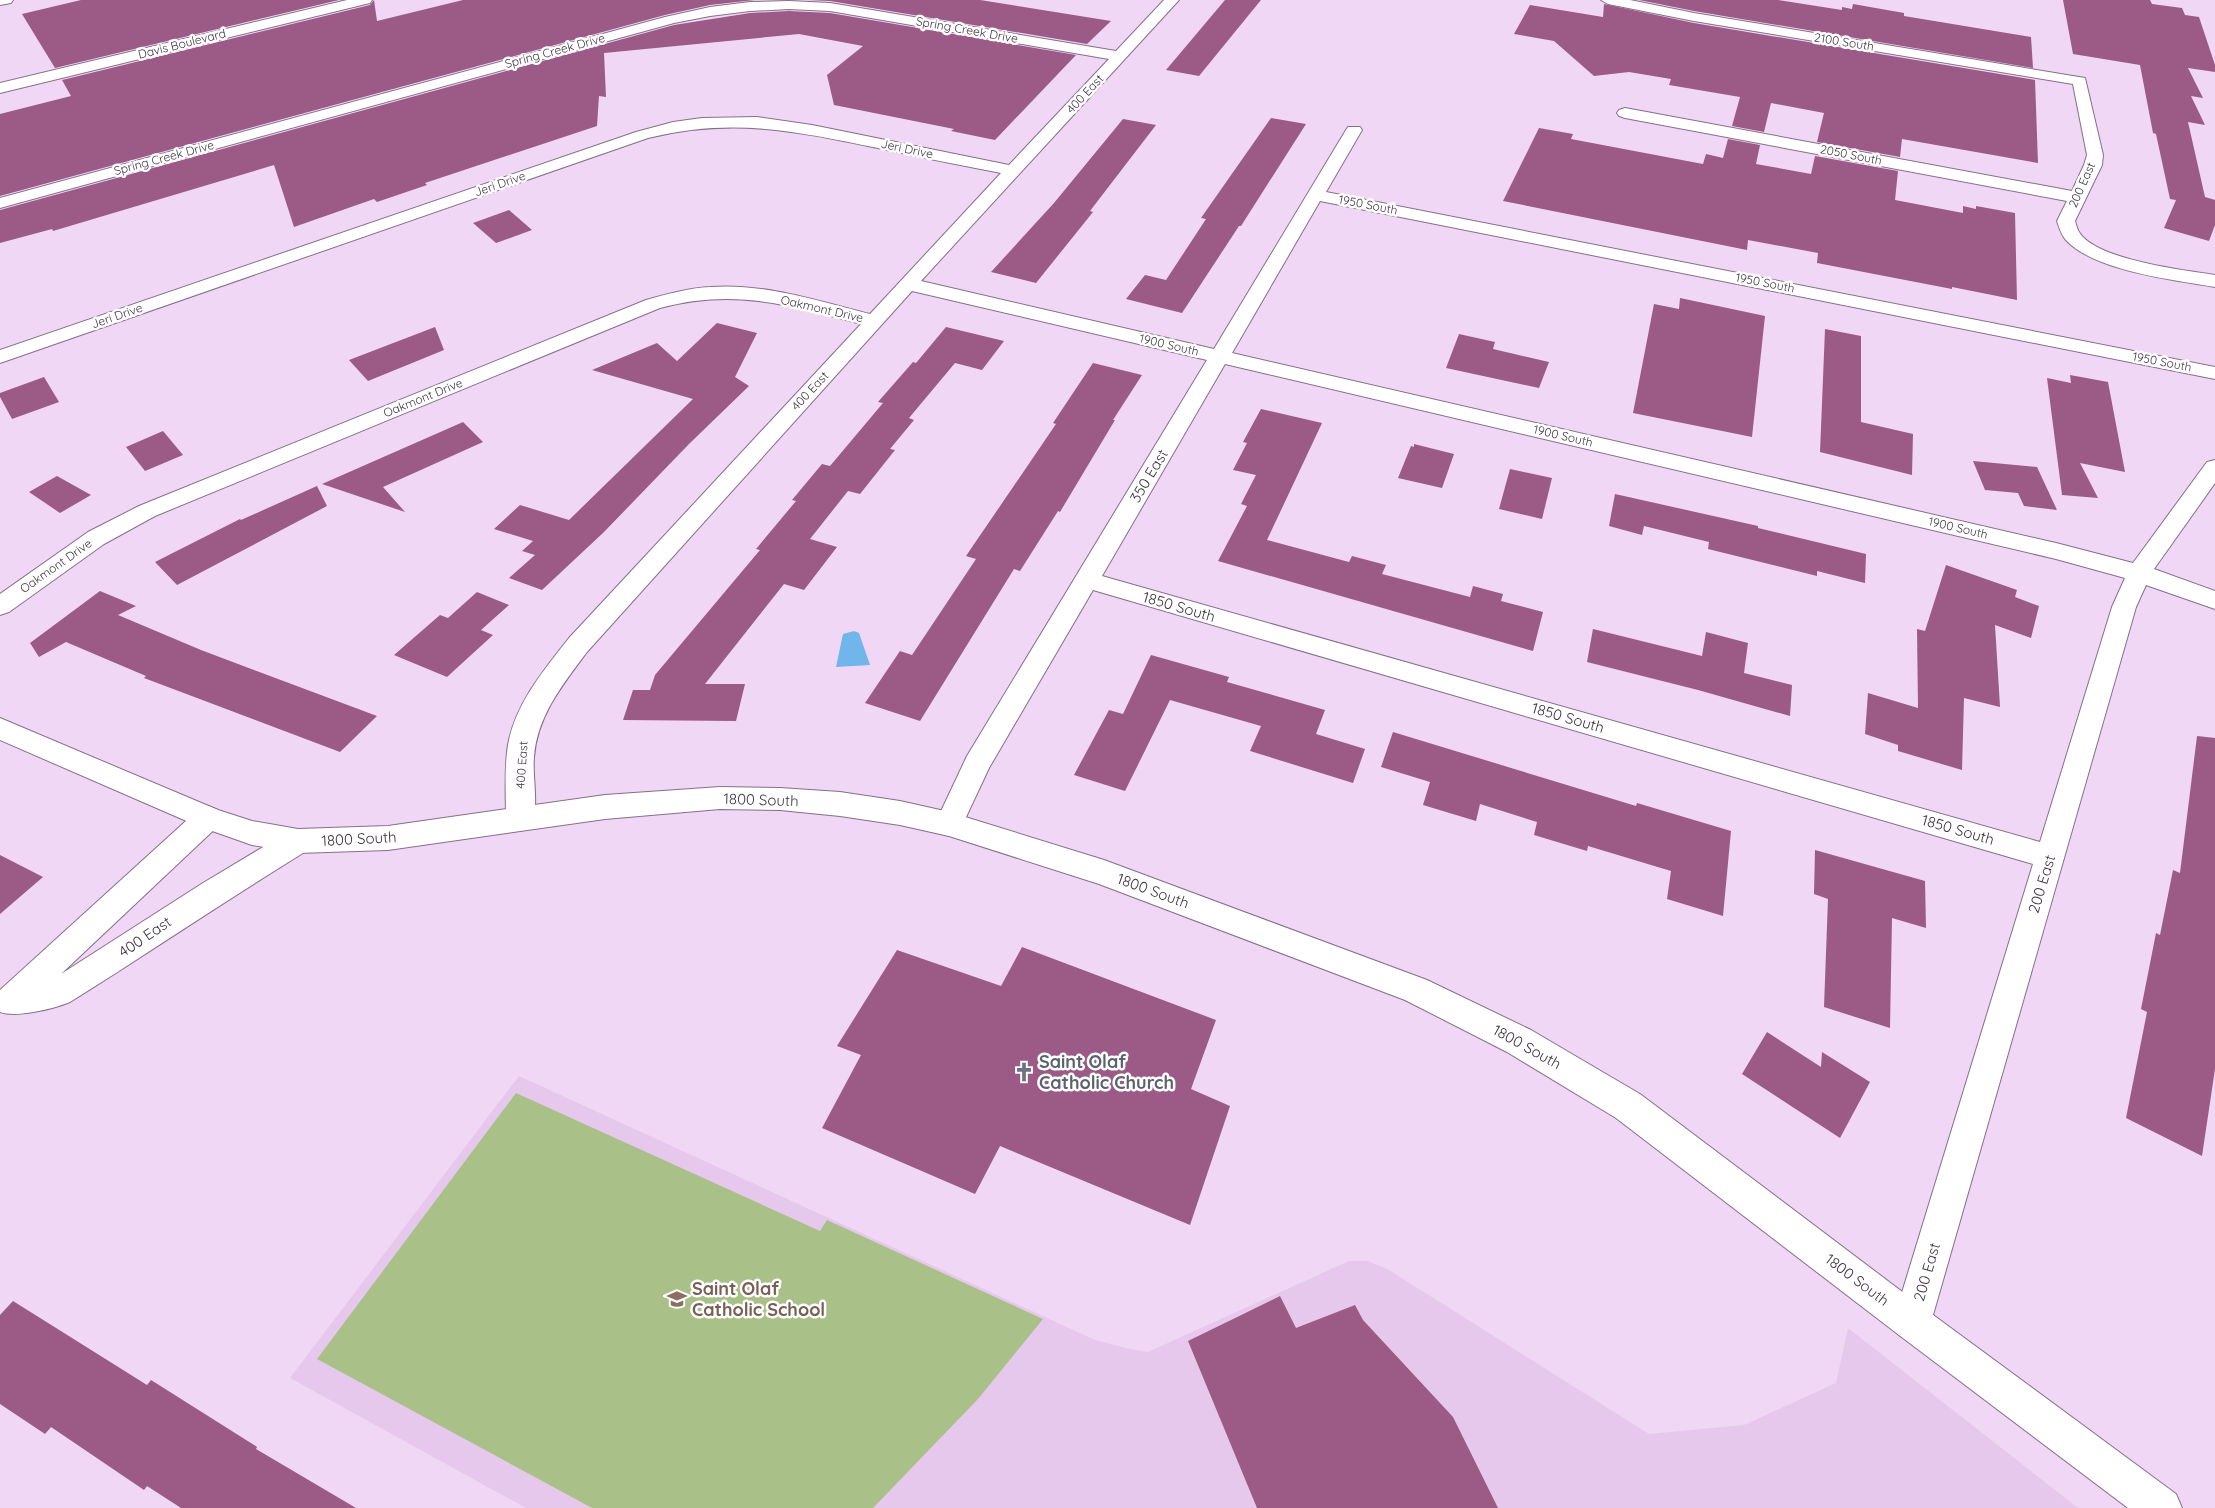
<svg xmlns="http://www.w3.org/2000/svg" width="2215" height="1508" font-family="Quicksand,sans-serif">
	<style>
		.built { fill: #e5c8eb }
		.green { fill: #aac089 }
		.water { fill: #71b6eb }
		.building { fill: #9c5a86 }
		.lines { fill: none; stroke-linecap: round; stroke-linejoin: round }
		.minor-casing { stroke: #856f8a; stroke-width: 2 }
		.major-casing { stroke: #856f8a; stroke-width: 2 }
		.minor { fill: #fff; fill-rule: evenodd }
		.major { fill: #fff; fill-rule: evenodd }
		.labels { text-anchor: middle; stroke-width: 5; stroke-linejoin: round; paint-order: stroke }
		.far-street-label { font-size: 12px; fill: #3e3440; stroke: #fff }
		.street-label { font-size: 15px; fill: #3e3440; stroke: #fff }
		.near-worship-label { font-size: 18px; font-weight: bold; fill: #5b616d; stroke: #fff; text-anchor: start }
		.near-education-label { font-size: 18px; font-weight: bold; fill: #785e54; stroke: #fff; text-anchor: start }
	</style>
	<rect width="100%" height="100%" fill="#f0d7f5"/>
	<polygon class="built" points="519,1076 1095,1340 1130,1349 1148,1352 1349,1261 1368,1261 1389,1270 1649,1434 1744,1425 1836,1383 1848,1328 2078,1508 526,1508 290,1378"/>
	<polygon class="green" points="516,1093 820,1231 827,1220 1043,1319 978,1399 873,1508 592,1508 317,1359"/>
	<polygon class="water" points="854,631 859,633 870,665 836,667 843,634"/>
	<g class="building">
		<polygon points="81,0 339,0 55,68 22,14"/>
		<polygon points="374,0 377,21 463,0 755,0 710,5 665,15 0,196 0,114 71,96 62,80 370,5"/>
		<polygon points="807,0 980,0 1111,21 1087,44 830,1"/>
		<polygon points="1225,0 1261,0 1199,76 1166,70"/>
		<polygon points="1639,0 1778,0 1842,10 1842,7 1852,9 1853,4 1904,13 1904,16 2031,37 2033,68 1694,11"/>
		<polygon points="2063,0 2150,0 2152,4 2182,8 2185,15 2199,17 2215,65 2215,72 2188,68 2203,98 2191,96 2205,125 2188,122 2205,197 2215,200 2215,225 2209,241 2164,228 2176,200 2170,199 2156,134 2153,133 2140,65 2073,54"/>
		<polygon points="1604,4 1694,23 2035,80 2038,163 1902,139 1900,157 1817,142 1824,113 1771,103 1764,132 1732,126 1740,97 1669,85 1671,79 1629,72 1594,76 1554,41 1514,34 1530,5 1603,17"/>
		<polygon points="789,11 830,13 1076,55 995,140 951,131 954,129 834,105 827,75 863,46 799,34 604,53 606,97 599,96 597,126 425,183 427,185 377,202 374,199 294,227 274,165 53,231 52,229 0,243 0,210 674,25 750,13"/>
		<polygon points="1271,118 1306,124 1241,226 1239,226 1182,313 1126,299 1145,275 1166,280 1206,219 1201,218"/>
		<polygon points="1123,119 1156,125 1090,211 1093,212 1036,283 991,272 1054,203"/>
		<polygon points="1539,128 1573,134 1571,139 1703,164 1706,154 1723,158 1728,139 1760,145 1756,164 1811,174 1815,156 1898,171 1895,200 1963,213 1963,206 1976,209 1976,206 2015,213 2017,300 1952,287 1952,289 1817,263 1818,253 1748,240 1747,250 1503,201"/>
		<polygon points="509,210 532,230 496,243 473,223"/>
		<polygon points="1680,298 1765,316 1752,437 1633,413 1654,304 1679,309"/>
		<polygon points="717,323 757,333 735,377 749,386 689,444 604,532 542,590 509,578 535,555 522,551 533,541 494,529 520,505 569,520 693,399 592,370 657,343 677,361"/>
		<polygon points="435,327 444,350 368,381 349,360"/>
		<polygon points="946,327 1004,341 982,370 955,363 909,418 914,420 890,449 895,450 860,494 848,491 810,539 837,547 804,590 784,584 705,684 745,684 736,721 623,720 633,690 650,690 655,675 760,550 756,549 796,501 792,500 822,464 830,466 883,403 878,402 913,362 916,363"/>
		<polygon points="1825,329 1861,336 1861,422 1913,434 1912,475 1820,452"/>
		<polygon points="1459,334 1495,342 1493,349 1549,362 1539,388 1446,368"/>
		<polygon points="1093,363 1142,375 1113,420 1115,420 1060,512 1058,511 1020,571 1014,569 920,721 865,703 900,651 912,655 976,559 966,556 1056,424 1053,423"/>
		<polygon points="2070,375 2108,382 2125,472 2080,463 2098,498 2062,495 2047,378 2071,383"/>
		<polygon points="44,377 59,402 12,419 0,397 0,393"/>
		<polygon points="1261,409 1322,423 1267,540 1349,562 1352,556 1386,565 1382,574 1470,597 1473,586 1503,594 1501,601 1543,612 1533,651 1218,561 1247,506 1241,504 1256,475 1233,470 1247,443 1243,442"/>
		<polygon points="463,422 483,442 383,487 405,512 322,484"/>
		<polygon points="163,431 183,455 145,471 126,447"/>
		<polygon points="1414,444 1454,454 1442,488 1398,478 1411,446 1414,447"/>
		<polygon points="1973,461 2037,467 2057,510 2024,506 2018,493 1985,490"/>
		<polygon points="1510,469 1552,478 1542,519 1499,509"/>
		<polygon points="57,476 91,495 60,513 29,492"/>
		<polygon points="317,486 327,506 177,585 155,562 240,519 241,520"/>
		<polygon points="1615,494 1758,526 1758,528 1866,554 1865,583 1817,571 1817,576 1708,549 1709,542 1644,526 1642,535 1609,526"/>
		<polygon points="1946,565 2017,590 2015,597 2039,606 2031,638 1995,625 2000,707 1964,698 1962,770 1898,751 1898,745 1865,734 1868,693 1918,708 1917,629 1925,631"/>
		<polygon points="100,591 136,606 118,615 201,650 377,716 340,752 144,678 146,676 66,642 39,657 30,643"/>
		<polygon points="477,592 509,605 481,630 493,635 447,677 394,655 440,615 448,618"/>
		<polygon points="1593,629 1702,656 1706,632 1748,643 1744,673 1792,685 1790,716 1698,690 1587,662"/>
		<polygon points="1151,655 1229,677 1227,682 1325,710 1316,734 1365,749 1353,783 1250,751 1261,726 1170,700 1125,791 1074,775 1109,710 1123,714"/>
		<polygon points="1393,732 1636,806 1637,803 1731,831 1723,916 1667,899 1671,871 1588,846 1587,851 1534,835 1537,822 1480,804 1476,821 1423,805 1430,782 1381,767"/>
		<polygon points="2197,736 2215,738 2215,1069 2202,1156 2126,1118 2147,1012 2141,1009 2156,933 2160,935 2173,870 2180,873"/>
		<polygon points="1815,850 1925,881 1926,928 1892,918 1890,1028 1824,1007 1828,899 1814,894"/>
		<polygon points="0,855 43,877 0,914"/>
		<polygon points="1022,947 1216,1020 1191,1089 1230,1106 1190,1225 1000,1146 975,1194 822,1128 861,1055 837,1046 897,950 1001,986"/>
		<polygon points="1767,1032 1821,1067 1822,1052 1870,1082 1840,1138 1742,1074"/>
		<polygon points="1280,1296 1296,1328 1355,1305 1363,1320 1453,1417 1498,1508 1257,1508 1188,1341"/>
		<polygon points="13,1301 147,1385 151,1380 257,1447 256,1449 356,1508 181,1508 147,1486 144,1490 51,1427 45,1434 0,1404 0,1315"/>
	</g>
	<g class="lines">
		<defs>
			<g id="minor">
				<polygon points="0,0 13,0 11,3 0,5"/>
				<polygon points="347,0 372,0 370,3 0,93 0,83"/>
				<path d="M1164,0H1179L921,281L1214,349L1346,130L1348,127H1360L1362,130L1326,192L2215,367V379L1320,201L1232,353L2056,543L2133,563L2207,462L2215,460V483L2154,569L2215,591V609L2146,585L2136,607L1931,1322L1925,1335L1912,1341L1899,1335L1893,1322L2033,864L1093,590L989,768L959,832L949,836L939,832L935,824L967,756L1207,360L912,291L587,652C563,684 537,716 534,757C532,779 540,807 530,826L520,830L510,826L506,818C506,794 504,769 508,745C515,704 544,670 569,638L861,324C789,305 735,288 660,308L155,516L104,544L9,612L0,615V594L88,532L139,506L646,300C667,294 689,288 710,287C764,283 818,301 870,314L1001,173C960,165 919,157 878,148C794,131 733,117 648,138L0,363V350L636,132L673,122L702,118L757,117L812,125L1009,165L1109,59L830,11L789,9L750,11L710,16L674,23L0,208V198L665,17L710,7L750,2L789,1L830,3L1116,51ZM1225,364L2056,559L2125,578L2112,607L2040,842L1102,576Z"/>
				<path d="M1601,0H1630L1694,13L2085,78L2103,155L2102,165L2075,221C2076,224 2077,229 2079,232C2096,260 2184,270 2215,275V287C2174,280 2093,271 2065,239C2061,234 2059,227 2057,221L2067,201L1625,118L1619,116L1617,113L1619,110L1625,108L2072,191L2084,165L2087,155L2073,84L1694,21L1608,4Z"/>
				<path d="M208,806L218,810L222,818L218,826L61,974L203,883L288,832L298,829L308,832L313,841L308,850C228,899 150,952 70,1002C53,1009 16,1018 0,1012V990L198,810Z"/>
			</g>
			<polygon id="major" points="0,718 218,810 252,821 298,829 388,826 605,795 720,787 780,788 840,792 900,801 949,812 1104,860 1427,980 1531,1030 1582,1060 1640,1094 1925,1309 2176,1494 2182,1508 2128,1508 1899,1335 1616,1118 1507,1052 1405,1000 1099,884 949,836 900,825 840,816 780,810 720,809 605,819 388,850 298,853 252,845 198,826 0,740"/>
		</defs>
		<use href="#minor" class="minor-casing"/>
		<use href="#major" class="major-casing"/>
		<use href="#minor" class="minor"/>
		<use href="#major" class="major"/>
	</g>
	<defs>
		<symbol id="church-bare" viewBox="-9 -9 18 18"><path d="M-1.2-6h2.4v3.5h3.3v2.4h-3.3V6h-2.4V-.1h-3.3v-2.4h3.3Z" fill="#6b7280" stroke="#fff" stroke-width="2.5" paint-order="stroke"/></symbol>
		<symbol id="school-bare" viewBox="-9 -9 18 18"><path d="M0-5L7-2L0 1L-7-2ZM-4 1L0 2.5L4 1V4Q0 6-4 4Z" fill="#8d6e63" stroke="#fff" stroke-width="2.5" paint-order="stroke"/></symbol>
	</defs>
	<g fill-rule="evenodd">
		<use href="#church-bare" x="1010" y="1058" width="28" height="28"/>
		<use href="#school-bare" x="663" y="1285" width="28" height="28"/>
	</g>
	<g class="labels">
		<g class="far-street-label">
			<text transform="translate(967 30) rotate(10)" y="4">Spring Creek Drive</text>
			<text transform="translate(1844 42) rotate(9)" y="4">2100 South</text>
			<text transform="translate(182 44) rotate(-14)" y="4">Davis Boulevard</text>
			<text transform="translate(555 51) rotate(-15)" y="4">Spring Creek Drive</text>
			<text transform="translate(1085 94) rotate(-47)" y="4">400 East</text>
			<text transform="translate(907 149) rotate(12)" y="4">Jeri Drive</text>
			<text transform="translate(1851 155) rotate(11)" y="4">2050 South</text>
			<text transform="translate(164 158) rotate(-15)" y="4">Spring Creek Drive</text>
			<text transform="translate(500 184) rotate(-19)" y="4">Jeri Drive</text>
			<text transform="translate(2082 185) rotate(-66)" y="4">200 East</text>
			<text transform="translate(1368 205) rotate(11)" y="4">1950 South</text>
			<text transform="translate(1765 283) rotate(11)" y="4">1950 South</text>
			<text transform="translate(822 309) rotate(13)" y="4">Oakmont Drive</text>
			<text transform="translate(117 316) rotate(-19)" y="4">Jeri Drive</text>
			<text transform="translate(1169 345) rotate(13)" y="4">1900 South</text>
			<text transform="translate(2162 362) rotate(11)" y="4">1950 South</text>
			<text transform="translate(810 391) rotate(-47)" y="4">400 East</text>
			<text transform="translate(423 398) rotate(-22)" y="4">Oakmont Drive</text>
			<text transform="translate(1563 436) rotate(13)" y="4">1900 South</text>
			<text transform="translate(1958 528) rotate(13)" y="4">1900 South</text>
			<text transform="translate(56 566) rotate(-35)" y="4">Oakmont Drive</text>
			<text transform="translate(522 765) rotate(-86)" y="4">400 East</text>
		</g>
		<g class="street-label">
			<text transform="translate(1149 476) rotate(-59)" y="5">350 East</text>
			<text transform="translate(1179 607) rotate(16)" y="5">1850 South</text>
			<text transform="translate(1568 718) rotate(16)" y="5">1850 South</text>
			<text transform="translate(761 800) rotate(2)" y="5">1800 South</text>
			<text transform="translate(1958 830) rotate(16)" y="5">1850 South</text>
			<text transform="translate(359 839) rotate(-3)" y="5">1800 South</text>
			<text transform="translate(2042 884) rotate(-73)" y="5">200 East</text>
			<text transform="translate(1153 891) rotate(20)" y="5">1800 South</text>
			<text transform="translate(145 937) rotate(-34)" y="5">400 East</text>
			<text transform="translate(1527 1047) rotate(29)" y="5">1800 South</text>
			<text transform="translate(1927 1272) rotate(-74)" y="5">200 East</text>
			<text transform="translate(1857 1280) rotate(37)" y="5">1800 South</text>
		</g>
		<g class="near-worship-label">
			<text x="1039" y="1068">Saint Olaf<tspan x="1039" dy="21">Catholic Church</tspan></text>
		</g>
		<g class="near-education-label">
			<text x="692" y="1295">Saint Olaf<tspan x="692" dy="21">Catholic School</tspan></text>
		</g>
	</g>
</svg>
